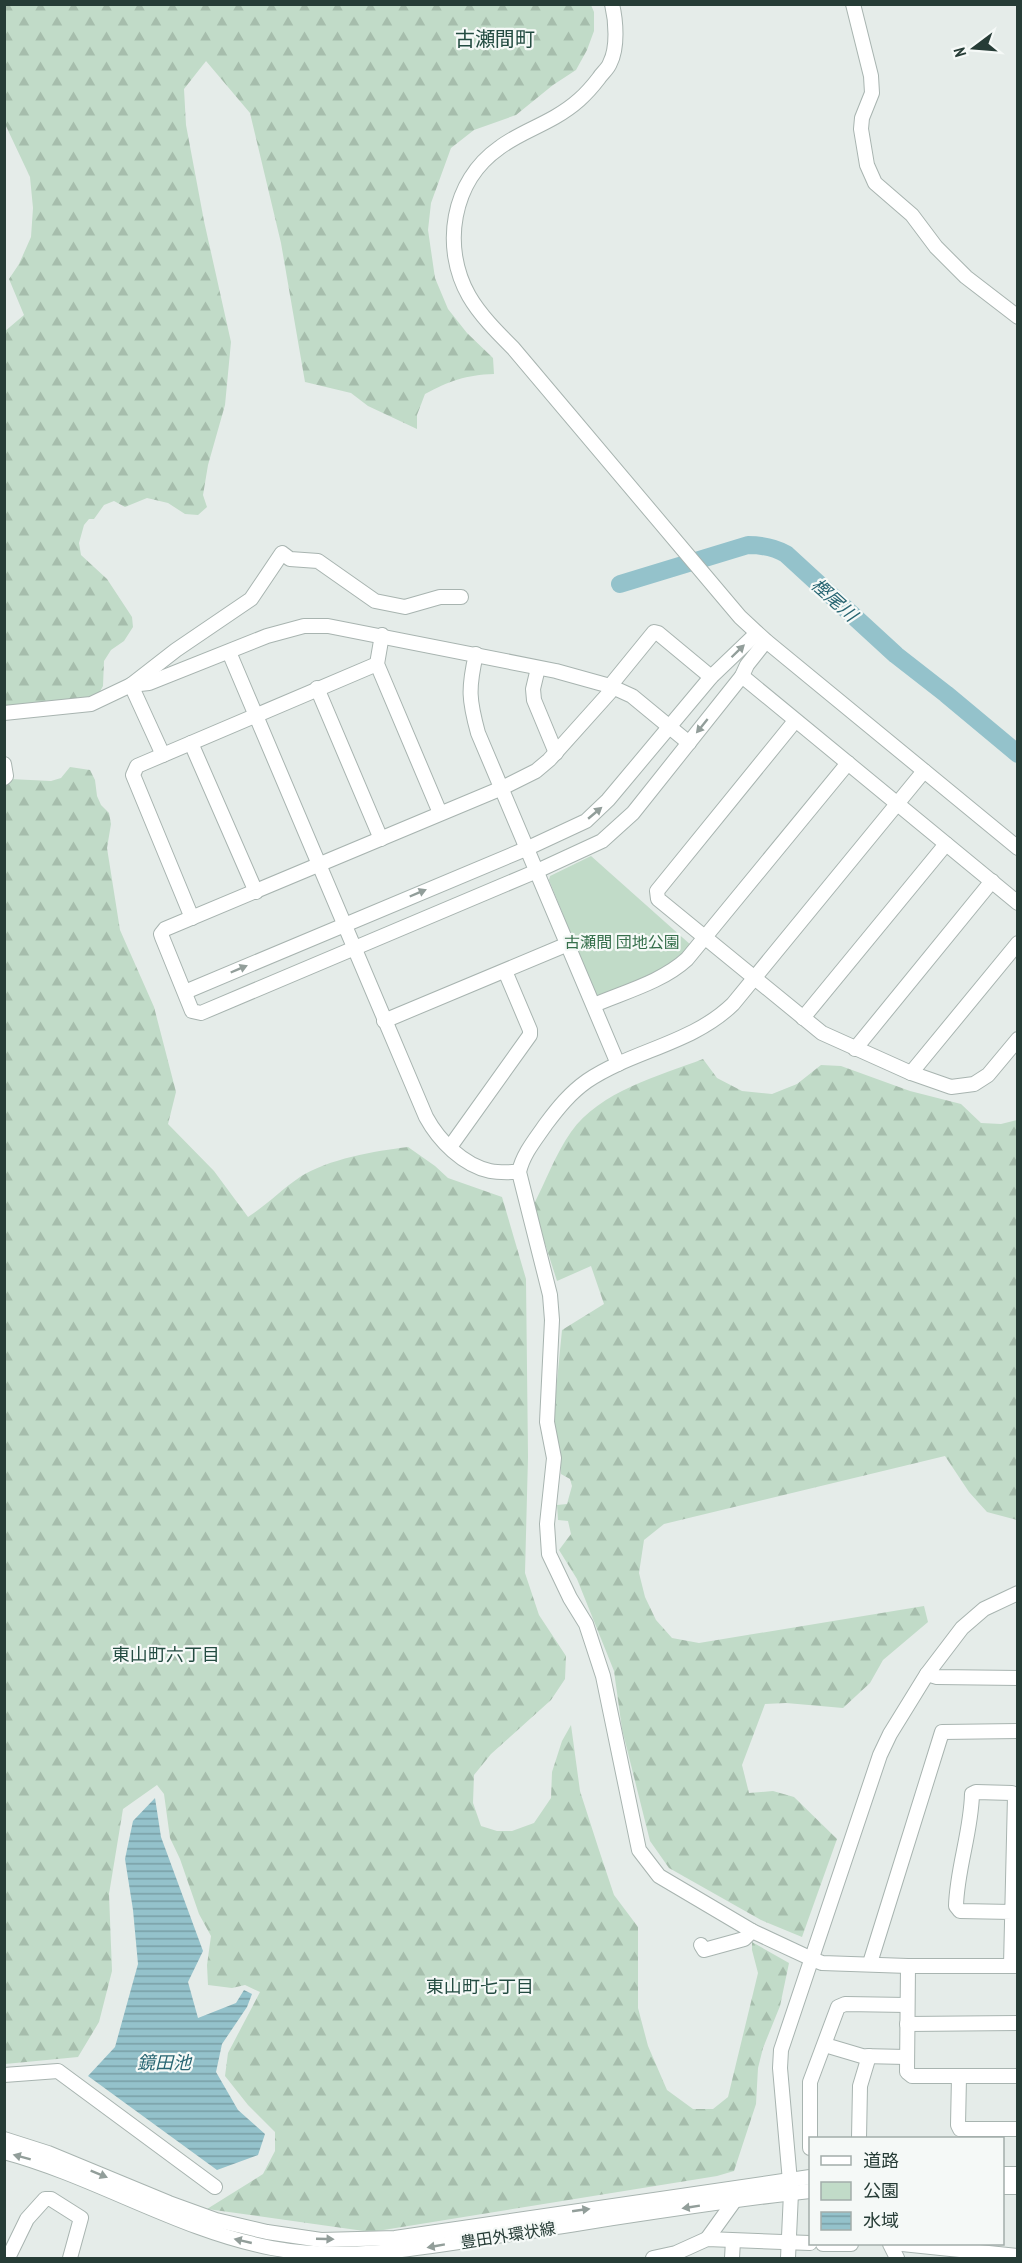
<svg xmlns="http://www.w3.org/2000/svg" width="1022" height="2263" font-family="'PT Sans Narrow','Noto Sans JP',sans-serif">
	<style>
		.forest { fill: url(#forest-firs) }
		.park { fill: #c1dbc8 }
		.water { fill: url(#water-rules) }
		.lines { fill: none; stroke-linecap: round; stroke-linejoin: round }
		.river { stroke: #94c2cb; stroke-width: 18 }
		.minor-casing { stroke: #a8b4b0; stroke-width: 16 }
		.minor { stroke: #fff; stroke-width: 14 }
		.oneway { fill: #929e9a }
		.labels { text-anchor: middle; stroke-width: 4.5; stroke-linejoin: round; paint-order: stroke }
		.park-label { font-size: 16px; fill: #356f4b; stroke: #f5f9f7 }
		.street-label { font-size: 16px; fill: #263c36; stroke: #f5f9f7 }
		.water-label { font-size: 18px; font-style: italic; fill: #276572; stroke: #f5f9f7 }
		.neighbourhood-label { font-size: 18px; fill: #244c42; stroke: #f5f9f7 }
		.quarter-label { font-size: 20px; fill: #244c42; stroke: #f5f9f7 }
	</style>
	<defs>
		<pattern id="forest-firs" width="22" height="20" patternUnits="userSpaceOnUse" patternTransform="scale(1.5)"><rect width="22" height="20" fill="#c1dbc8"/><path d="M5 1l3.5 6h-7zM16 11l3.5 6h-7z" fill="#a6bdac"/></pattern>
		<pattern id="water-rules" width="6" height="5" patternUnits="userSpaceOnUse" patternTransform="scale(1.5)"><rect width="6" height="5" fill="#94c2cb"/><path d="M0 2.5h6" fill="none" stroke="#799fa6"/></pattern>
	</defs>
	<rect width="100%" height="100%" fill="#e5ece9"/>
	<g class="forest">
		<path d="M5,5H591L594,12V31L587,50L576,70L553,85L516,115L474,130L451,148L431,203L428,230L435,278L448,309L467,333L493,358L494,374C466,375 449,381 425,394L417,415V429L368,406L351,393L305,382L281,243L250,113L206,61L184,89L186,125L204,221L231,342L225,405L208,465L203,495L207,507L198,515L185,514L168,503L147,498L125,507L114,501L104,505L94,519H89L84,525L79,543L81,555L107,579L132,617L133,627L124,641L111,650L104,661L103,686L98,695L73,701L5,709L4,332L24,315L9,279L19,264L31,237L33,208L30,177L5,124Z"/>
		<path d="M70,767L90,770L95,780L97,796L101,805L109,813L111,824L107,848L120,930L154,1007L176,1092L168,1124L214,1171L248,1217C267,1205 282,1189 300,1177C328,1159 375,1151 408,1147L435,1166L448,1178L502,1197L526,1279L528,1457L525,1573L539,1615L566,1656L565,1679L551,1700L491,1754L474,1775L473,1803L481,1826L497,1831H512L534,1823L551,1798L552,1772L562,1741L571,1725L580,1791L598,1847L614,1895L638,1927V2008L648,2046L667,2090L693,2109H713L728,2097L758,1973L752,1950V1942L789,1963L780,2006L763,2048L758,2068L756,2104L734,2171L717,2176L371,2232L207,2209L263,2174L275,2151V2132L248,2105L225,2076L228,2053L260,1992L245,1985L232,1988L208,1985L207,1965L211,1936L199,1914L180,1859L170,1838L164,1794L157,1785L123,1809L109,1894L112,1971L99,2022L78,2057L5,2064V782L10,779L51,781L61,778Z"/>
		<path d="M703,1059L717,1078L742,1091L772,1094L797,1084L821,1065L841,1066L910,1091L961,1104L981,1123L1001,1124L1017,1120V1520L987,1512L969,1492L945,1456L664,1524L644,1540L639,1573L645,1597L656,1620L672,1638L699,1643L924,1606L928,1622L883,1660L870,1683L843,1708L786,1703L765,1704L742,1765L749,1793L773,1791L794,1797L837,1839L802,1937L761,1920L669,1868L650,1841L622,1729L614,1671L577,1579L559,1550L571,1534L568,1521L558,1520L557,1505L567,1504L572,1486L570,1479L561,1474V1457L553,1422L562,1330L604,1304L591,1266L557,1281L533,1206C545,1183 556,1153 571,1132C600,1091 659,1076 703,1059Z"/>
	</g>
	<polygon class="park" points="591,856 692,946 674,964 600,999 596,996 549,880 550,876"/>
	<polygon class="water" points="155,1798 161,1837 203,1951 188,1982 198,2018 236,2003 244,1990 252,1994 247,2007 222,2044 216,2072 238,2110 265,2134 258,2155 217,2170 88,2076 115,2047 138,1964 133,1910 125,1859 133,1821"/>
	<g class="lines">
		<path class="river" d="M620,584L748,545C763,545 774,547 786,554L896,655L946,694L1018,754"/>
		<defs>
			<g id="minor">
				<path d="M612,4C616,21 618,47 610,63C608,69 602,73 599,78C586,95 574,106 555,117C536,128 516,135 499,148C452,181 441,247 469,296C480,315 497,332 513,348L740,617L766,641L1018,848"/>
				<polyline points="853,4 871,76 872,93 862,118 861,129 867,165 875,183 912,215 936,247 966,277 1018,317"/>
				<polyline points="382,635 377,664 440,813"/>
				<path d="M229,652L426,1117C439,1141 463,1165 490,1171C500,1173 510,1172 519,1172"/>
				<path d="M476,654C468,689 469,700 478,733L618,1064"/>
				<polyline points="538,668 533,689 534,700 556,753"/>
				<polyline points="742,676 1018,903"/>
				<polyline points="711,677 658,633 654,632 610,686 610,692 549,760 536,771 502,788 165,929 161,934 162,937 192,1011 201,1013 537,871 602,841 633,813 742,676 747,665 766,641"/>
				<polyline points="131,685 149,683 267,636 304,626 328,626 556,671 610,686 632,696 689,743"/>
				<polyline points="131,685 163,755"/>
				<polyline points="317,688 381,839"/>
				<polyline points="4,713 91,704 131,685 176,650 251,599 282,553 290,559 318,561 375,601 405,607 440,597 461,597"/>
				<polyline points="795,721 657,891 658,899 822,1033 911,1073 951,1087 974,1084 988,1075 1018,1039"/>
				<polyline points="191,743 256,892"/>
				<polyline points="4,764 6,776 4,778"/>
				<path d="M924,771L733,1004C692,1044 633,1050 587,1081C570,1093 558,1108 546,1124C535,1140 523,1154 519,1172L550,1295L552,1320L547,1422L554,1458L547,1524L549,1554L570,1598L586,1624L603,1676L639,1850L659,1876L752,1931L812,1959L822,1963L908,1966H1018"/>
				<polyline points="192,918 133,775 137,766 377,664"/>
				<polyline points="185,992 528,848 586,821 608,800 711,677 757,633"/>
				<path d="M594,1005C624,992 662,982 687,959L848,763"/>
				<polyline points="803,1018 946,844"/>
				<polyline points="384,1021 568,944"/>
				<polyline points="855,1049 992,881"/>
				<polyline points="911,1073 1018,943"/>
				<polyline points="450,1147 530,1035 530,1030 505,971"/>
				<polyline points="927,1674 937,1677 1018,1678"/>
				<polyline points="701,1945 704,1950 744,1939 752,1931"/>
				<polyline points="870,1963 942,1732 1018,1731"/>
				<polyline points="908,1966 907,2072 912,2076 1018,2076"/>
				<path d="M1011,1966C1012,1909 1014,1852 1015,1796L1012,1793L976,1792L972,1794C971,1833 957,1868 956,1906L960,1911L1012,1912H1018"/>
				<polyline points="907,2024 1018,2023"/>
				<polyline points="825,2045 862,2056 906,2057"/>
				<polyline points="4,2075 58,2071 215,2187"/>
				<polyline points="959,2077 958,2125 960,2129 1018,2129"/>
				<polyline points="859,2138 860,2086 869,2056"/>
				<polyline points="4,2139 48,2153 169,2203 216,2220 267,2232 321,2240 395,2238 810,2177"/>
				<polyline points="810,2148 810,2082 838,2007 845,2004 907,2005"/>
				<path d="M4,2152C97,2177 178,2230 272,2248C353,2263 431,2246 510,2234C610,2219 710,2202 810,2191"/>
				<polyline points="1002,2174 1018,2174"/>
				<polyline points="1002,2187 1018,2187"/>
				<polyline points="707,2239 735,2200"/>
				<polyline points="823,2244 851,2244"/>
				<polyline points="890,2244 897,2258"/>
				<polyline points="902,2244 1018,2256"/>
				<polyline points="8,2258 27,2219 45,2199 51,2199 81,2218 70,2258"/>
				<polyline points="653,2258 676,2253 707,2239 810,2243"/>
				<polyline points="732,2258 733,2241"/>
				<polyline points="788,2258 791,2193 780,2068 781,2050 880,1755 890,1734 927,1674 962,1628 984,1609 1018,1593"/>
			</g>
		</defs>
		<use href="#minor" class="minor-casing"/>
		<use href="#minor" class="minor"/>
	</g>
	<defs><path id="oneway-solid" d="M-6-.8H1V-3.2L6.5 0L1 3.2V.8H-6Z" transform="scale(1.5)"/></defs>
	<g class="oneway">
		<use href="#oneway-solid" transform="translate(738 651) rotate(-44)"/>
		<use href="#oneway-solid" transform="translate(702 726) rotate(129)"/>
		<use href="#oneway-solid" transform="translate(595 813) rotate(-40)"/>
		<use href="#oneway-solid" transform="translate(418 893) rotate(-23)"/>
		<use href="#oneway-solid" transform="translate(239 969) rotate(-23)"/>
		<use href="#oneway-solid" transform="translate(22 2157) rotate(-165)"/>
		<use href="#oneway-solid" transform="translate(99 2174) rotate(22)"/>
		<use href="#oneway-solid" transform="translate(691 2207) rotate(171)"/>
		<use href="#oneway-solid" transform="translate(581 2210) rotate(-8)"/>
		<use href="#oneway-solid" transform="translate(325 2239) rotate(2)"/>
		<use href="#oneway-solid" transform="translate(243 2241) rotate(-167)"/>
		<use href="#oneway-solid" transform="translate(436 2246) rotate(170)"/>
	</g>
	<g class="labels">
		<g class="park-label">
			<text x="622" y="948">古瀬間 団地公園</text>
		</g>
		<g class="street-label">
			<text transform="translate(508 2235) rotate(-9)" y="6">豊田外環状線</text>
		</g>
		<g class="water-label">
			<text transform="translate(834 600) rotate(42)" y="6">樫尾川</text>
			<text x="164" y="2069">鏡田池</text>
		</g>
		<g class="neighbourhood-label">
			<text x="166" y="1661">東山町六丁目</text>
			<text x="480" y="1993">東山町七丁目</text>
		</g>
		<g class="quarter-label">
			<text x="495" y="46">古瀬間町</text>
		</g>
	</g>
	<rect width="1022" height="2263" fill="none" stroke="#263c36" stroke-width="12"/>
	<rect x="809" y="2137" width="195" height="108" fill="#f5f9f7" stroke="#a2adaa" stroke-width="1.5"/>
	<rect x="821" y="2156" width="30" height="9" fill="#ffffff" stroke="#a2adaa" stroke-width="1.5"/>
	<text x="863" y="2167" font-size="18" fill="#263c36">道路</text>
	<rect x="821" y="2182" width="30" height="18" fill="#c1dbc8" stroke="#a2adaa" stroke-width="1.5"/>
	<text x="863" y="2197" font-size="18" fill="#263c36">公園</text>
	<rect x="821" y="2212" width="30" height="18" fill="url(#water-rules)" stroke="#a2adaa" stroke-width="1.5"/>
	<text x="863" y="2227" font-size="18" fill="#263c36">水域</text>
	<g transform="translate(974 48) rotate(254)" stroke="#f5f9f7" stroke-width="4.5" paint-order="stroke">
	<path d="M0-4.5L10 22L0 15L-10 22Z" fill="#263c36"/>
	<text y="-9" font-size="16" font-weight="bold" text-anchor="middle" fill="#263c36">N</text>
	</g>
</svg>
